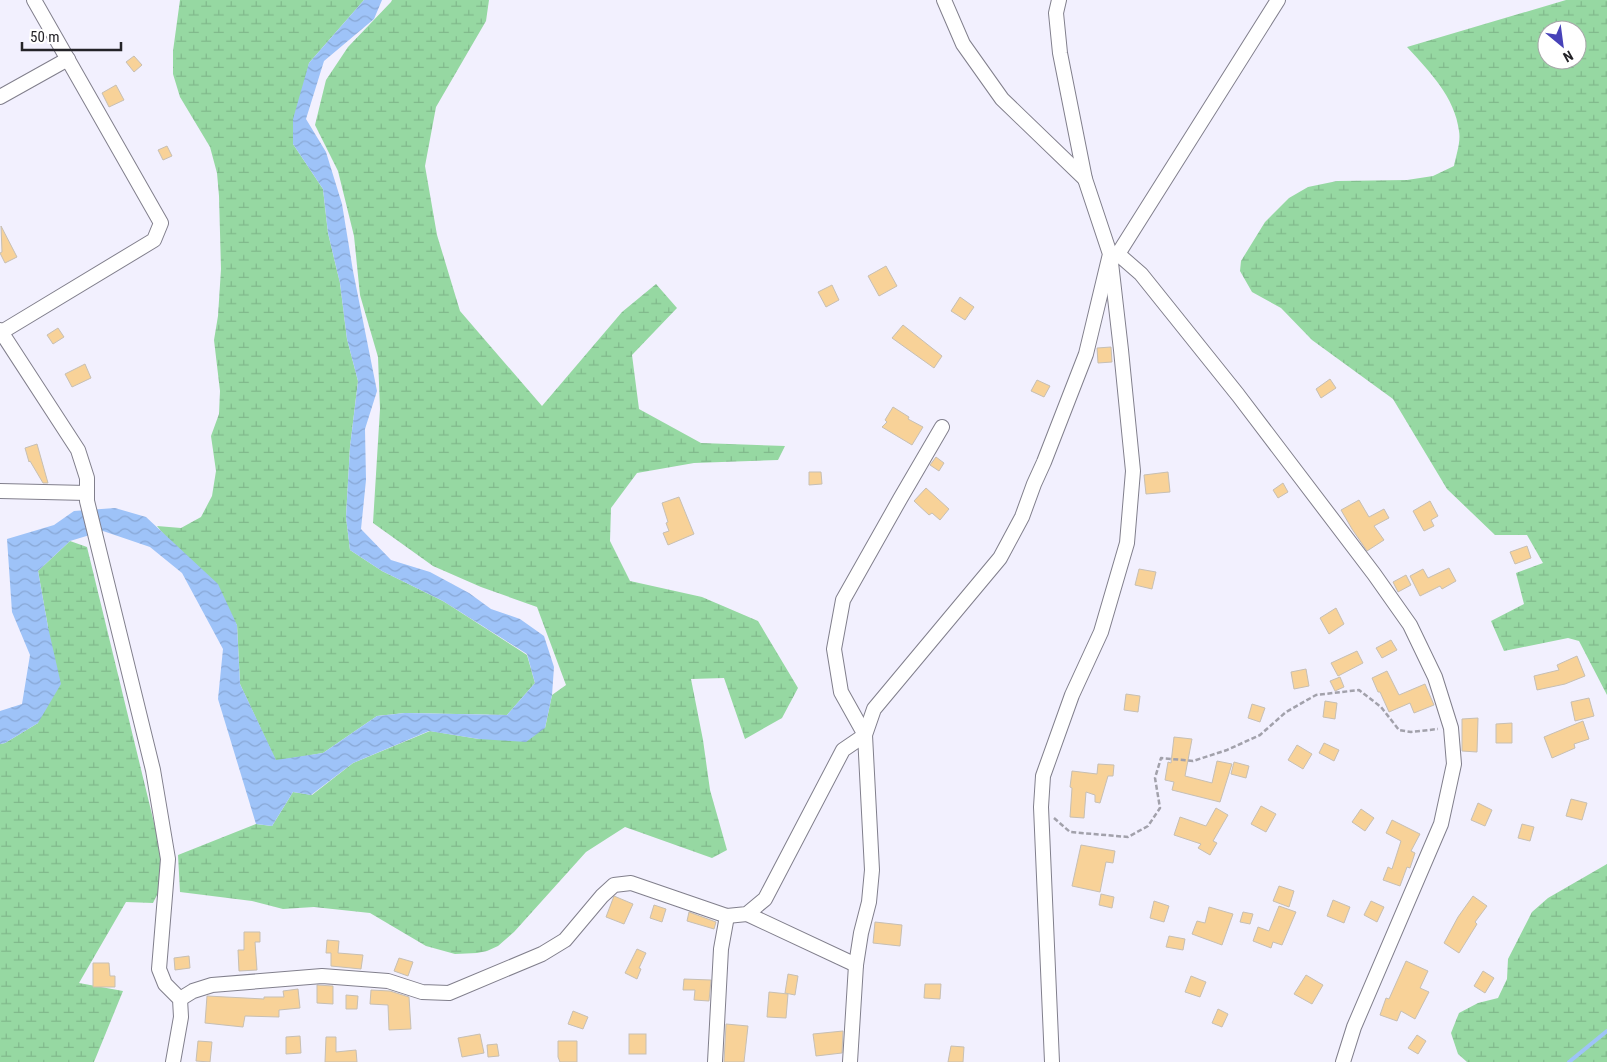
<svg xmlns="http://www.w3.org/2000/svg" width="1607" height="1062" font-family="'Roboto Condensed',sans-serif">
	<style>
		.wetland { fill: url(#wetland-marsh); fill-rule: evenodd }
		.water { fill: url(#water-waves) }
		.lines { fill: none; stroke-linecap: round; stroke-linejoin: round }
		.stream { stroke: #9ec3f8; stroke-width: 4 }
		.building { fill: #f8d298; stroke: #c7bfb3 }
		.minor-casing { stroke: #817f8c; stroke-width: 16 }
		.path { stroke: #a2a1ab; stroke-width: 2.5; stroke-dasharray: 5 2.5; stroke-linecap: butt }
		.minor { stroke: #fff; stroke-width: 14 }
	</style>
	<defs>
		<pattern id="wetland-marsh" width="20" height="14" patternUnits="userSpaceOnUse" patternTransform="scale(1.25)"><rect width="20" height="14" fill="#96d8a2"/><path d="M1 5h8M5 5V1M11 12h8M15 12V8" fill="none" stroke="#81b98c"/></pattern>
		<pattern id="water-waves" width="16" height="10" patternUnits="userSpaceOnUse" patternTransform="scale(1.25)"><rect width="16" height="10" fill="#9ec3f8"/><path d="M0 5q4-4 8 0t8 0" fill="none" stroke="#88a7d5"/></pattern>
	</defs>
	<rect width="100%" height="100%" fill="#f2f0fe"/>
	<g class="wetland">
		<polygon points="180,0 364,0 309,63 293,144 323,189 328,233 340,283 347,339 358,381 350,447 346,517 350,550 382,571 443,601 527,655 535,683 507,715 405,713 377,716 323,753 276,761 240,684 237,625 157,526 181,528 201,517 212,496 216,471 211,436 219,414 220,391 214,340 218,316 221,269 219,196 217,173 210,147 180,97 173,74 173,51"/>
		<polygon points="392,0 489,0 486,21 436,107 425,166 437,235 460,311 542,406 622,312 656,284 677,308 632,355 639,409 701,443 785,446 778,460 694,463 637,473 611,508 610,541 630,581 702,597 758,621 798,688 782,718 745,739 724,678 691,679 703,740 710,790 727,850 712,858 625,827 586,852 514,932 498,946 487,951 477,953 455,954 426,946 370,913 314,907 283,909 252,901 180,892 178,855 256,824 272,826 293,792 312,795 353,763 430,731 479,739 545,728 552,695 566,685 537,607 481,587 433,566 373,523 380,409 378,357 360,295 354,236 338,171 315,125 326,80 348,47 391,2"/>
		<path d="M1566,0H1607V695L1579,641L1568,638L1504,651L1491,621L1524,604L1516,573L1543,563L1527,535H1495L1447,489L1393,399L1312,340L1281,308L1252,292L1240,271L1241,261L1265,222L1289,198L1308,187L1337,181L1407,180L1433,176L1454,166C1456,155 1461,142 1459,131C1455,97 1429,71 1407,47ZM1547,30H1577V60H1547Z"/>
		<polygon points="70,541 87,547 156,831 164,881 153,903 126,902 79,983 123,991 94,1062 0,1062 0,744 5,743 38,723 48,627 38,571"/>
		<polygon points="1607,864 1607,1062 1467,1062 1458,1054 1451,1033 1459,1013 1478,1003 1498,998 1507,979 1508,959 1532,912 1548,898"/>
	</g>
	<polygon class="water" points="364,0 382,0 374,19 324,61 306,119 326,152 342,204 353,271 377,391 365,429 366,480 361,529 391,560 430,572 469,593 491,609 520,619 544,636 554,667 552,695 545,728 526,742 479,739 429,731 353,763 311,795 293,792 272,826 256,824 218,699 223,649 182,573 150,547 103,531 70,541 38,571 48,627 61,684 38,723 5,743 0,744 0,711 22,704 30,655 12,612 7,539 54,525 74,511 115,508 146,517 218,584 237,625 240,684 276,760 323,753 377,716 405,713 507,715 535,683 527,654 443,601 382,571 350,550 346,517 350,447 358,381 347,339 340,283 328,233 323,189 293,144 293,119 309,63"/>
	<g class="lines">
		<polyline class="stream" points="1569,1062 1607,1031"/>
	</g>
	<g class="building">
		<polygon points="134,56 142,65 134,72 126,62"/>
		<polygon points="116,85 124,100 109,107 102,93"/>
		<polygon points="167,146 172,156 163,160 158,150"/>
		<polygon points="1,226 17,257 5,263 0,253 2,252"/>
		<polygon points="886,266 897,286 879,296 868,276"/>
		<polygon points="832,285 839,300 826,307 818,292"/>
		<polygon points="960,297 974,307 965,320 951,311"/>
		<polygon points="903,325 942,356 934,368 892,338"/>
		<polygon points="58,328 64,337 53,344 47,335"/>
		<polygon points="1111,347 1112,362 1098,363 1097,348"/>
		<polygon points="85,364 91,378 72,387 65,374"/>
		<polygon points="1330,379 1336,388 1321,398 1316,389"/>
		<polygon points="1037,380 1050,386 1044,397 1031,391"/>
		<polygon points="893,407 909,417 908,419 923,427 912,445 882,427 887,422 885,420"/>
		<polygon points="37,444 48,483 43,483 30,461 29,462 25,448"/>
		<polygon points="936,457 944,463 939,471 930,465"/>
		<polygon points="809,472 821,472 822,484 809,485"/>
		<polygon points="1168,472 1170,492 1146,494 1144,475"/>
		<polygon points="1283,483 1288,492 1278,498 1273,490"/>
		<polygon points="926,488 949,509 940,520 932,513 929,515 914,501"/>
		<polygon points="679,497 694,534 668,545 663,533 669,531 666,523 668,522 662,503"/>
		<polygon points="1359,500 1369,517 1384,509 1389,518 1374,526 1384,540 1367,551 1352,529 1341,510"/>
		<polygon points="1430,501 1438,516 1431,520 1434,526 1424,531 1413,511"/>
		<polygon points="1527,546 1531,558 1515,564 1510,552"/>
		<polygon points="1449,568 1456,581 1442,589 1440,586 1420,596 1410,576 1423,569 1428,578"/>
		<polygon points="1139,569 1156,572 1152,589 1135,585"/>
		<polygon points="1406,575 1411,585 1398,592 1393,582"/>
		<polygon points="1336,608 1344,624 1329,634 1320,618"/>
		<polygon points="1391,640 1397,650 1382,658 1376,648"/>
		<polygon points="1357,651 1363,663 1338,676 1331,663"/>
		<polygon points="1577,656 1585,676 1565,684 1537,690 1534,676 1559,670 1557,665"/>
		<polygon points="1306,669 1309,686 1294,689 1291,672"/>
		<polygon points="1387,671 1399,695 1425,684 1434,705 1414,713 1410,703 1389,712 1380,692 1378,692 1372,678"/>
		<polygon points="1340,677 1344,687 1335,691 1330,681"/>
		<polygon points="1126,694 1140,696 1138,712 1124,710"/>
		<polygon points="1589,698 1594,716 1575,721 1571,702"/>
		<polygon points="1325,701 1337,703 1335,719 1323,717"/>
		<polygon points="1252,704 1265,708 1260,722 1248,718"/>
		<polygon points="1478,718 1477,752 1462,751 1462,719"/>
		<polygon points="1583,721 1589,739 1574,744 1575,748 1552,758 1544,737"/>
		<polygon points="1512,723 1512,743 1496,743 1496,724"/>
		<polygon points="1174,737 1192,739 1185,776 1212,783 1217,761 1232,764 1220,802 1172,790 1174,782 1165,780 1168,762 1171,763"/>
		<polygon points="1324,743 1339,750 1334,761 1319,753"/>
		<polygon points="1297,745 1312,754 1303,769 1288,760"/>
		<polygon points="1234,762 1249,766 1246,778 1231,774"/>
		<polygon points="1098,764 1114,765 1113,776 1108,776 1100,803 1095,802 1095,795 1086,792 1084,818 1070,817 1072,788 1070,787 1072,771 1097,774"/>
		<polygon points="1571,799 1587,803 1582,820 1566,816"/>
		<polygon points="1478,803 1492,810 1485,826 1471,820"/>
		<polygon points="1261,806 1276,814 1266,832 1251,824"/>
		<polygon points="1216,808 1228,815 1213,841 1217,843 1210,855 1198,848 1201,844 1174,835 1180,817 1206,826"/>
		<polygon points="1361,809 1374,818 1365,831 1352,822"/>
		<polygon points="1392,820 1420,834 1411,851 1415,853 1410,868 1407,867 1400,886 1383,880 1388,867 1392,869 1401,841 1386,833"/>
		<polygon points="1522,824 1534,827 1530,841 1518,838"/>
		<polygon points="1081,845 1115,851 1113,863 1106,862 1100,892 1072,886"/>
		<polygon points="1279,886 1294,891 1289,907 1273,901"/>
		<polygon points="1101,894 1114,897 1112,908 1099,905"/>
		<polygon points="614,896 633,904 624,924 606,917"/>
		<polygon points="1473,896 1487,906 1475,922 1477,924 1459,953 1444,943 1458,917"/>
		<polygon points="1333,900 1350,907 1344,923 1327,916"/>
		<polygon points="1154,901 1169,906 1164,922 1150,918"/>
		<polygon points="1371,901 1384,907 1377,922 1364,915"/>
		<polygon points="654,905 666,909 662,922 650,918"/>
		<polygon points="1279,906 1296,912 1282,945 1273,942 1271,948 1253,941 1258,927 1269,931"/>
		<polygon points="1209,907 1233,914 1222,945 1192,934 1197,921 1205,923"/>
		<polygon points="689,912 716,922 714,929 687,921"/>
		<polygon points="1243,912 1253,914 1250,924 1240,922"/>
		<polygon points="875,922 902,925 900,946 873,943"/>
		<polygon points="244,932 260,932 260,942 255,942 257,970 239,971 238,950 244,950"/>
		<polygon points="1169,936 1185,939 1183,950 1166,947"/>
		<polygon points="327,940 339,941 338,953 363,955 361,969 331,966 331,953 326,953"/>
		<polygon points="637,949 646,953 639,968 641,969 637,979 625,973"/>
		<polygon points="189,956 190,968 175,970 174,958"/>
		<polygon points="399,958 413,962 408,976 394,971"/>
		<polygon points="1406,961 1428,971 1420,988 1429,992 1415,1019 1401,1011 1397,1021 1380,1015 1386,998 1389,999"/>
		<polygon points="93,963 109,963 110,976 115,976 115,987 93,987"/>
		<polygon points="1483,971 1494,978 1485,993 1474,986"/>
		<polygon points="788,974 798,976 795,995 785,993"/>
		<polygon points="1306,975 1323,985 1312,1004 1294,994"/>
		<polygon points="1191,976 1206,982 1200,997 1185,992"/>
		<polygon points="684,979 711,980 709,1001 694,1000 695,990 683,990"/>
		<polygon points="925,984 941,984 940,999 924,998"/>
		<polygon points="317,985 333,986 333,1004 317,1003"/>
		<polygon points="298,989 300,1008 279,1010 279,1017 245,1016 243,1027 205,1023 207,996 264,999 264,997 284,997 283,991"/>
		<polygon points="371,990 390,991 409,997 411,1029 389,1030 388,1005 370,1004"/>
		<polygon points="769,992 788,994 786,1018 767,1017"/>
		<polygon points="346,995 358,996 357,1009 346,1009"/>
		<polygon points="1218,1009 1228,1014 1222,1027 1212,1023"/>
		<polygon points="573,1011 588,1017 583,1029 568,1024"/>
		<polygon points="726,1024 748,1026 744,1062 724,1062"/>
		<polygon points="843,1031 842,1053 816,1056 813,1034"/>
		<polygon points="480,1034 484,1053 462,1057 458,1038"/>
		<rect x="629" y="1034" width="17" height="20"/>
		<polygon points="1417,1035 1426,1041 1418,1054 1408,1048"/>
		<polygon points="300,1036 301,1053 286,1054 286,1037"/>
		<polygon points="326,1037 336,1037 336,1052 356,1050 357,1062 325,1062"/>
		<polygon points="198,1041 212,1042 210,1062 196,1061"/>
		<polygon points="558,1041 577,1041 577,1062 560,1062 558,1057"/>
		<polygon points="497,1044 499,1056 488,1057 487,1045"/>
		<polygon points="951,1046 964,1047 963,1062 948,1062"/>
	</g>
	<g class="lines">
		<defs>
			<g id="minor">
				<polyline points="944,0 963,44 1002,99 1085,179"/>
				<polyline points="0,97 68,59"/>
				<polyline points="1118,254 1278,0"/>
				<polyline points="0,330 78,450 87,478 87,501 153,770 168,859 159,969 165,984 180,999 181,1017 173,1062"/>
				<polyline points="0,333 154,240 161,223 34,0"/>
				<polyline points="0,491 87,493"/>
				<polyline points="747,914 856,965"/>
				<polyline points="180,999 193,991 212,985 322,976 388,981 422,992 449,993 542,954 565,940 602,896 614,885 631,883 727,916 747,914 765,899 843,750 865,735 841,692 834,649 843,600 900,499 942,427"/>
				<polyline points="715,1062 721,949 727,916"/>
				<polyline points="850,1062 856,965 861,933 869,902 872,870 865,735 874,709 1000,558 1022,517 1034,484 1044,462 1086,354 1110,254 1085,179 1060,53 1056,13 1059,0"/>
				<polyline points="1052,1062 1041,807 1043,776 1072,695 1101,632 1127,543 1133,471 1121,350 1110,254 1118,254 1141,274 1238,395 1374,574 1410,625 1435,677 1451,728 1454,764 1441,824 1354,1027 1343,1062"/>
			</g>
		</defs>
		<use href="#minor" class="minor-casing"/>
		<polyline class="path" points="1054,818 1070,832 1128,837 1148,826 1160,808 1155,778 1161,758 1193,761 1227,750 1260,735 1286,712 1316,695 1359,690 1381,707 1399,730 1411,732 1438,729"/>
		<use href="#minor" class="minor"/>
	</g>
	<g transform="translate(1562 45) rotate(151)"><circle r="24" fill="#ffffff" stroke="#a7a7a9"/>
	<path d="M0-4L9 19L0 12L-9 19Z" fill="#4742b8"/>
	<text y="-8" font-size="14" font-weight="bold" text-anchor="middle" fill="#242328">N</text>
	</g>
	<path d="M22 42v8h99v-8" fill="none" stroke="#242328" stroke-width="2.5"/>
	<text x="30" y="42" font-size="15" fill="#242328" stroke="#ffffff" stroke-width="4" paint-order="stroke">50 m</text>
</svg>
